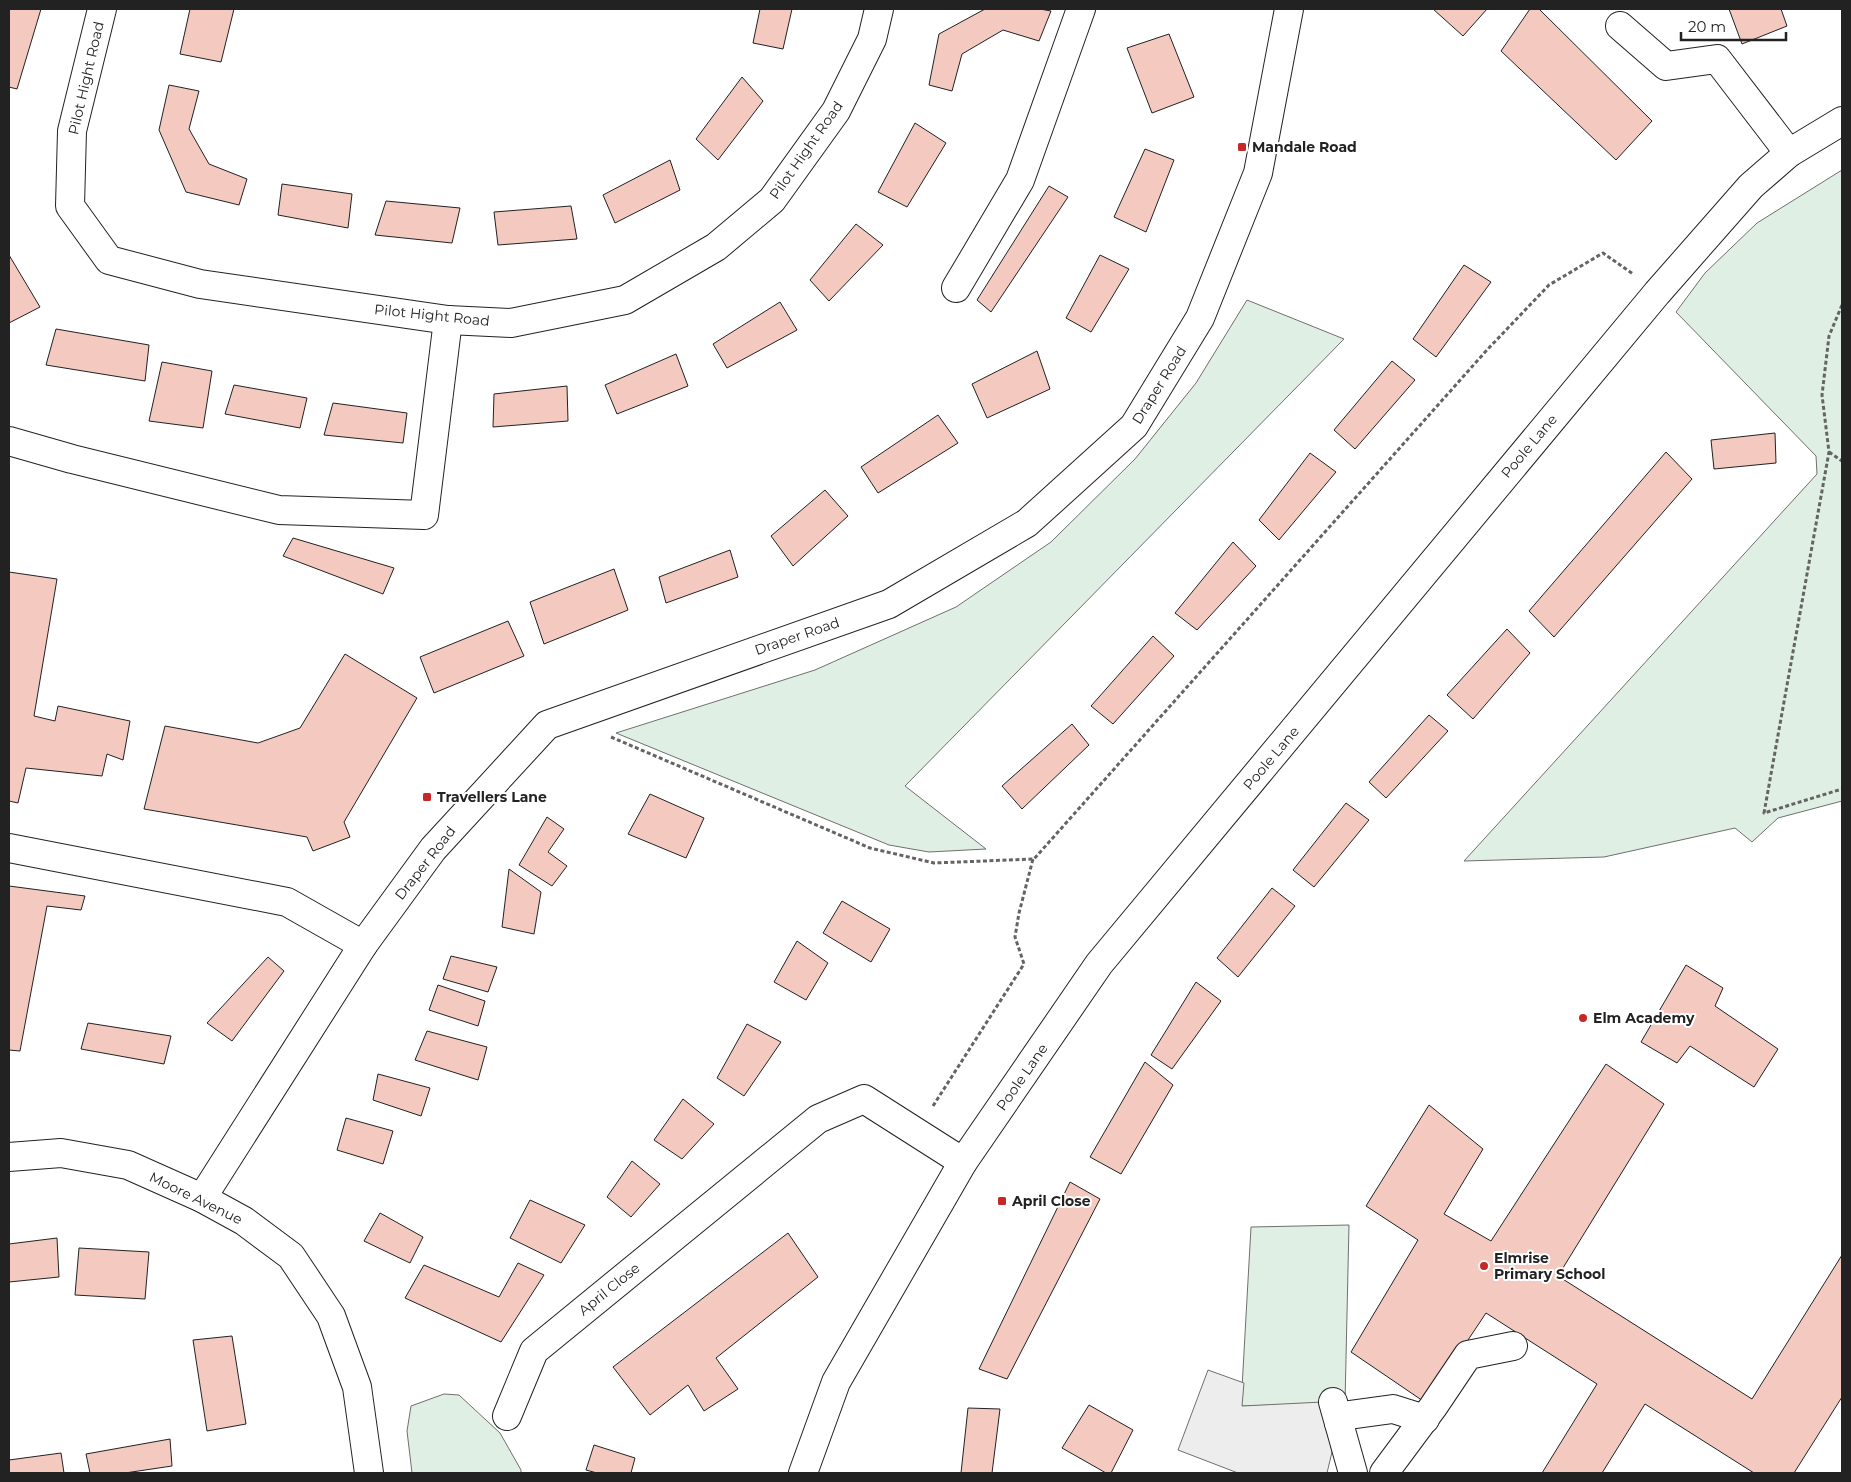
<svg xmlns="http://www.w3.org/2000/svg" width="1851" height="1482" font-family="Montserrat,sans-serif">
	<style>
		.green { fill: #e0efe3; stroke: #6f6f6f }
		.parking { fill: #ededed; stroke: #6f6f6f }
		.building { fill: #f3c9c0; stroke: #222 }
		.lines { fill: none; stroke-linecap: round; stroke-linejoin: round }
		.minor-casing { stroke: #222; stroke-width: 30 }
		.path { stroke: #646464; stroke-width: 3; stroke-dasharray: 4 2.5; stroke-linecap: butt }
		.minor { stroke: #fff; stroke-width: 28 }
		.poi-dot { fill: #c62828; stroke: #fff; stroke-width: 2 }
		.labels { text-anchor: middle; stroke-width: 4; stroke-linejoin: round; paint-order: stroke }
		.street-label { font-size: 14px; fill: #222; stroke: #fff }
		.poi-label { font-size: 14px; font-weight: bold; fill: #222; stroke: #fff; text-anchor: start }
	</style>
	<rect width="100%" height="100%" fill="#fff"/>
	<g class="green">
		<polygon points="1842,170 1842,801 1778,818 1752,842 1735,828 1604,857 1464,861 1817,474 1816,456 1676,312 1705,273 1757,223"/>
		<polygon points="1247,300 1344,339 905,786 986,849 929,852 889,845 616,733 815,670 956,607 1051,542 1135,459 1196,383"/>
		<polygon points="1349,1225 1345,1403 1241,1406 1251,1227"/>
		<polygon points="444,1394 459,1395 500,1433 521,1470 521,1473 412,1473 407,1431 411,1406"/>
	</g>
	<polygon class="parking" points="1208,1370 1244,1383 1242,1406 1323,1402 1332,1452 1327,1473 1238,1473 1178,1450"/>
	<g class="building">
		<polygon points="9,9 41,9 17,89 9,87"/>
		<polygon points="190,9 234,9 221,62 180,54"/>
		<polygon points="760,9 792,9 783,49 753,43"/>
		<polygon points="985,9 1040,9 1051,11 1039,41 1003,30 962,54 952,91 929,85 939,34"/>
		<polygon points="1433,9 1487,9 1463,36"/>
		<polygon points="1530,9 1539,9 1652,121 1616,160 1501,51"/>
		<polygon points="1729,9 1781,9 1787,26 1742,44"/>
		<polygon points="1169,34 1194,97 1152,113 1127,48"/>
		<polygon points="742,77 763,101 718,160 696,139"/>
		<polygon points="169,85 199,91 189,129 209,164 247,179 239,205 186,192 159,130"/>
		<polygon points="915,123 946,143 907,207 878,192"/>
		<polygon points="1145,149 1174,160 1146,232 1114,217"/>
		<polygon points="670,160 680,190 615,223 603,195"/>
		<polygon points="282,184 352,194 348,228 278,215"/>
		<polygon points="1049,186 1068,197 991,312 977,300"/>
		<polygon points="386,201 460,208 452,243 375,235"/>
		<polygon points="571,206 577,239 498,245 494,212"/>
		<polygon points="856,224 883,245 829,301 810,280"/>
		<polygon points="9,255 40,307 9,323"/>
		<polygon points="1100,255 1129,269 1091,332 1066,318"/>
		<polygon points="1464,265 1491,282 1436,357 1413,339"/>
		<polygon points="780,302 797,330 727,368 713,344"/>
		<polygon points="56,329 149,345 145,381 46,365"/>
		<polygon points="1037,351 1050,389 987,418 972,384"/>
		<polygon points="676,354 688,386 617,414 605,385"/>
		<polygon points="1392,361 1415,380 1355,449 1334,430"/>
		<polygon points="162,362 212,371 203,428 149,421"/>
		<polygon points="234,385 307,398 300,428 225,414"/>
		<polygon points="567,386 568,421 493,427 494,394"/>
		<polygon points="333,403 407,413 403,443 324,435"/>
		<polygon points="938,415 958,443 878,493 861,467"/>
		<polygon points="1775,433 1776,463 1714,469 1711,440"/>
		<polygon points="1666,452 1692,479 1554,637 1529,611"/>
		<polygon points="1310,453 1336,472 1279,540 1259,520"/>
		<polygon points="825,490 848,516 793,566 771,536"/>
		<polygon points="293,538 394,568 383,594 283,556"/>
		<polygon points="1233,542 1256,566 1197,630 1175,613"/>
		<polygon points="730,550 738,577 666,603 659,577"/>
		<polygon points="614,569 628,610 544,644 530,602"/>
		<polygon points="9,572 57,579 34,716 55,721 58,706 130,721 123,760 107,754 102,776 26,768 18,803 9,801"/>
		<polygon points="508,621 524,656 434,693 420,657"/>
		<polygon points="1507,629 1530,653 1473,719 1447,695"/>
		<polygon points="1153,636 1174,656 1113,724 1091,706"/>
		<polygon points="345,654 417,698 344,822 350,837 313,851 307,837 144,809 165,726 258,743 300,728"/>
		<polygon points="1429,715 1448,731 1386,798 1369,782"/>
		<polygon points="1072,724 1089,745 1022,809 1002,786"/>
		<polygon points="650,794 704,818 686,858 628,834"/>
		<polygon points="1346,803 1369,820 1314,887 1293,870"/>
		<polygon points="547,817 564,829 548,852 567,866 552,886 519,865"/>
		<polygon points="509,869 541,892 534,934 502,927"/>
		<polygon points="9,886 85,896 81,910 47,906 20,1051 9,1050"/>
		<polygon points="1272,888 1295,906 1238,977 1217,958"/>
		<polygon points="842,901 890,929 871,962 823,933"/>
		<polygon points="797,941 828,963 806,1000 774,982"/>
		<polygon points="451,956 497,967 488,992 443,979"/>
		<polygon points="268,957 284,971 232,1041 207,1023"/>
		<polygon points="1686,965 1723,988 1715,1006 1778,1049 1754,1087 1690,1046 1677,1063 1641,1042"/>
		<polygon points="1196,982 1221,1001 1172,1069 1151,1055"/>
		<polygon points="438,985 485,1001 478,1026 429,1010"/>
		<polygon points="88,1023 171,1036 164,1064 81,1049"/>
		<polygon points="747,1024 781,1042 744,1096 717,1078"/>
		<polygon points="427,1031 487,1047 478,1080 415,1060"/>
		<polygon points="1145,1062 1173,1085 1121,1174 1090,1157"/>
		<polygon points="1606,1064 1664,1104 1558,1276 1752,1399 1842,1255 1842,1397 1794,1473 1754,1473 1645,1404 1602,1473 1542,1473 1597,1384 1486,1313 1426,1403 1351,1352 1418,1240 1366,1206 1429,1105 1483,1149 1444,1214 1491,1241"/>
		<polygon points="378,1074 430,1088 421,1116 373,1100"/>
		<polygon points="683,1099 714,1124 682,1159 654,1140"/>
		<polygon points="346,1118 393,1131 383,1164 337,1150"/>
		<polygon points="632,1161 660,1184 631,1217 607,1197"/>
		<polygon points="1070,1182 1100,1199 1007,1379 979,1369"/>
		<polygon points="530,1200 585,1225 561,1263 510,1238"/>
		<polygon points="380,1213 423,1237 410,1263 364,1241"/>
		<polygon points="788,1233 818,1277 716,1358 738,1389 704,1411 688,1385 650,1415 613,1367"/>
		<polygon points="57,1238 59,1277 9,1282 9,1244"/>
		<polygon points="79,1248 149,1252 145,1299 75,1295"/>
		<polygon points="518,1263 544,1275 501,1342 405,1298 424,1265 499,1297"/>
		<polygon points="232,1336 246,1424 207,1431 193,1340"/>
		<polygon points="1089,1405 1133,1430 1111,1473 1106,1473 1062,1448"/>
		<polygon points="968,1408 1000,1409 992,1473 961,1473"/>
		<polygon points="170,1439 172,1466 125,1473 90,1473 86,1454"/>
		<polygon points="594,1445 635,1458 631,1473 597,1473 586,1470"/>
		<polygon points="61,1453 64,1473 9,1473 9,1460"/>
	</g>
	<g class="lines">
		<defs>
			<g id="minor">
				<polyline points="102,9 72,131 70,206 109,260 200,284 448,320 511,323 625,300 716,247 772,200 836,111 872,39 879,9"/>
				<polyline points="1620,26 1666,66 1717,59 1789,153"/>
				<polyline points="956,288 1020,180 1081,9"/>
				<polyline points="9,441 72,459 279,510 424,515 448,320"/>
				<polyline points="9,848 287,902 363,945"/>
				<polyline points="9,1157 61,1153 128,1165 202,1198 244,1221 291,1256 331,1316 357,1387 369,1473"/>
				<polyline points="202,1198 363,945 433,849 547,725 889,604 1027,523 1134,426 1200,318 1258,173 1289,9"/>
				<polyline points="1333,1402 1353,1473"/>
				<polyline points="507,1416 534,1351 818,1119 864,1099 963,1162"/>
				<polyline points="1339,1423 1349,1415 1393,1409 1425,1419"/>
				<polyline points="803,1473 836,1382 963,1162 1099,964 1657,293 1751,186 1789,153 1842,121"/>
				<polyline points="1384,1473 1433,1407 1468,1355 1513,1346"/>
			</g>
		</defs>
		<use href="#minor" class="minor-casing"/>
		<g class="path">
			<polyline points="1842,305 1829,336 1822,395 1829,452 1764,813 1842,789"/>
			<polyline points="1829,452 1842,461"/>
			<polyline points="611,737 870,848 934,863 1034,859 1486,351 1549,285 1603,253 1633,274"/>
			<polyline points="933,1106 1024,964 1015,937 1019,913 1033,859"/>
		</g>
		<use href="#minor" class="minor"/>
	</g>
	<g class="poi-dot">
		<rect x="1237" y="142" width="10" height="10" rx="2.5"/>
		<rect x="422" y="792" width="10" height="10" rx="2.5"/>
		<circle cx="1583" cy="1018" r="5"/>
		<rect x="997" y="1196" width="10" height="10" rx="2.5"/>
		<circle cx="1484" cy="1266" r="5"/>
	</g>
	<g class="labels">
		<g class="street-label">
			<text transform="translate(86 78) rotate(-77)" y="5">Pilot Hight Road</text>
			<text transform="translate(806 150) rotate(-55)" y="5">Pilot Hight Road</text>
			<text transform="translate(432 315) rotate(6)" y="5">Pilot Hight Road</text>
			<text transform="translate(1159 385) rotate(-58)" y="5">Draper Road</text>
			<text transform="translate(1529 446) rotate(-50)" y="5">Poole Lane</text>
			<text transform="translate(797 636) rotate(-19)" y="5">Draper Road</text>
			<text transform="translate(1271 758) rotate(-50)" y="5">Poole Lane</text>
			<text transform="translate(425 863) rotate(-52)" y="5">Draper Road</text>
			<text transform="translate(1022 1077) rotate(-55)" y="5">Poole Lane</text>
			<text transform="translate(196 1198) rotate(26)" y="5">Moore Avenue</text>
			<text transform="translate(609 1289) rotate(-39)" y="5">April Close</text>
		</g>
		<g class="poi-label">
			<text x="1252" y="152">Mandale Road</text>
			<text x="437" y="802">Travellers Lane</text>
			<text x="1593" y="1023">Elm Academy</text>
			<text x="1012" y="1206">April Close</text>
			<text x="1494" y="1263">Elmrise<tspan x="1494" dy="16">Primary School</tspan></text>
		</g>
	</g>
	<rect width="1851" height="1482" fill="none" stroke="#222222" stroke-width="20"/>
	<path d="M1681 32v8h105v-8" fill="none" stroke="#222222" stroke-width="2.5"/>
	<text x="1688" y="32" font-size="15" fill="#222222" stroke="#ffffff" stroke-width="4" paint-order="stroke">20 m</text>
</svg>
